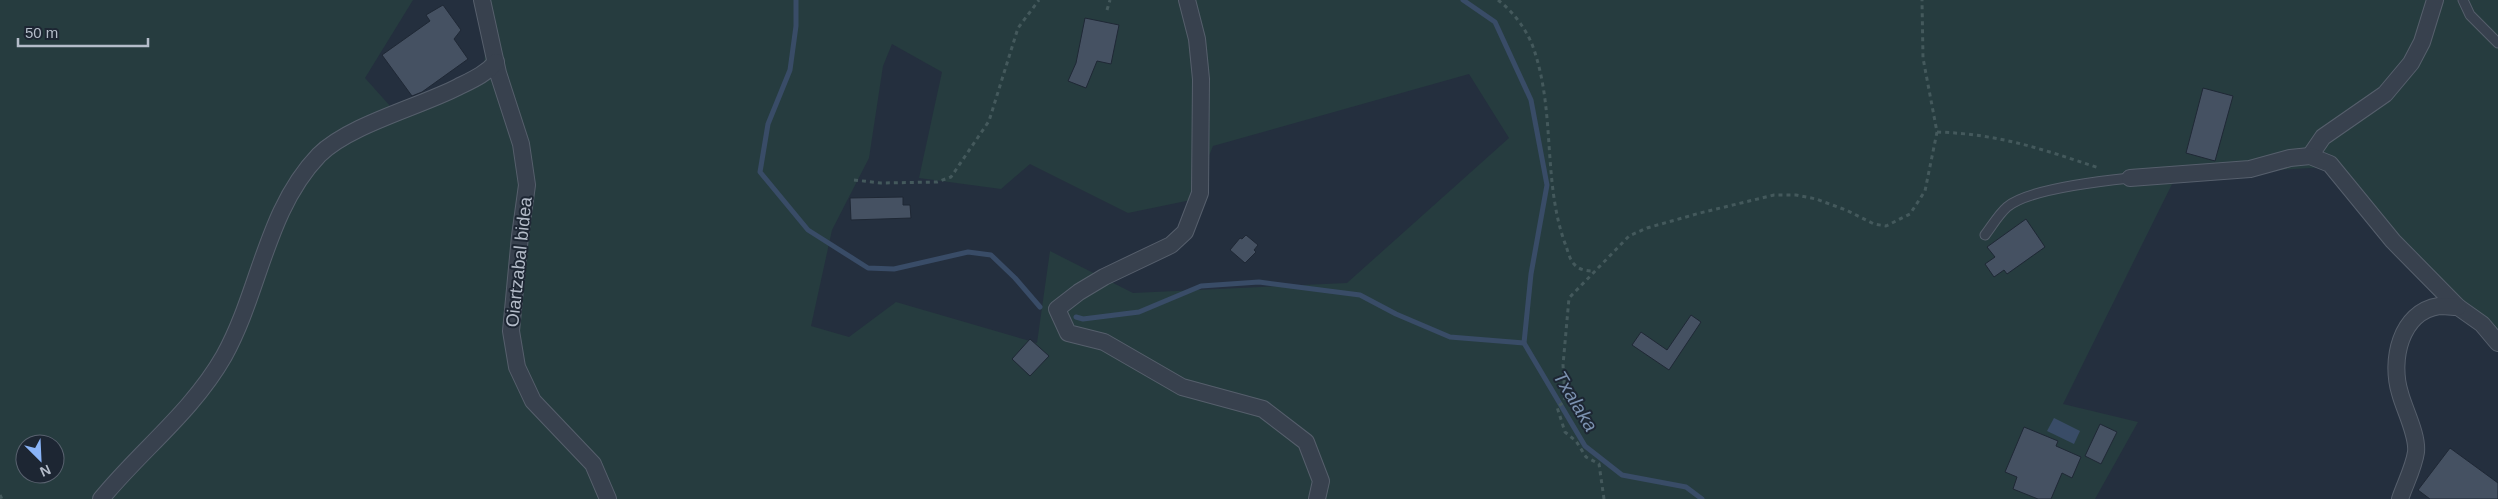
<svg xmlns="http://www.w3.org/2000/svg" width="2498" height="499" font-family="Helvetica,sans-serif">
	<style>
		.green { fill: #263c3f; fill-rule: evenodd }
		.water { fill: #394c67 }
		.lines { fill: none; stroke-linecap: round; stroke-linejoin: round }
		.stream { stroke: #394c67; stroke-width: 5 }
		.building { fill: #455162; stroke: #1f2835 }
		.service-casing { stroke: #565f6c; stroke-width: 11 }
		.minor-casing { stroke: #565f6c; stroke-width: 18 }
		.path { stroke: #44595c; stroke-width: 3; stroke-dasharray: 4 4; stroke-linecap: butt }
		.service { stroke: #38414e; stroke-width: 9 }
		.minor { stroke: #38414e; stroke-width: 16 }
		.labels { text-anchor: middle; stroke-width: 4; stroke-linejoin: round; paint-order: stroke }
		.street-label { font-size: 18px; fill: #b4bcc9; stroke: #1d2633 }
		.water-label { font-size: 19px; font-style: italic; fill: #7c92b1; stroke: #1d2633 }
	</style>
	<rect width="100%" height="100%" fill="#242f3e"/>
	<path class="green" d="M0,0H413L365,78L399,116L483,79L489,0H2498V345L2327,167L2176,176L2063,404L2138,422L2095,499H0ZM892,44L942,72L919,178L1001,189L1030,164L1128,213L1191,200L1213,146L1469,74L1509,138L1347,283L1133,293L1050,251L1037,343L896,302L849,337L811,326L832,230L869,158L883,66ZM25,444H55V474H25Z"/>
	<polygon class="water" points="2054,418 2080,431 2074,444 2047,431"/>
	<g class="lines">
		<g class="stream">
			<polyline points="796,0 796,26 790,70 768,124 760,172 808,230 868,268 894,269 968,252 991,255 1015,278 1040,307"/>
			<polyline points="1463,0 1495,22 1531,100 1547,185 1531,274 1524,343 1585,446 1622,475 1686,487 1702,499"/>
			<polyline points="1076,317 1083,319 1139,312 1201,286 1259,282 1360,295 1396,314 1450,337 1524,343"/>
		</g>
	</g>
	<g class="building">
		<polygon points="443,5 461,30 454,39 468,59 422,92 412,96 382,55 430,21 426,15"/>
		<polygon points="1085,18 1119,25 1111,64 1097,61 1086,88 1068,81 1076,63"/>
		<polygon points="2203,88 2233,96 2215,161 2186,153"/>
		<polygon points="903,197 903,205 910,205 911,218 851,220 850,198"/>
		<polygon points="2026,219 2045,247 2007,274 2004,270 1994,277 1985,264 1995,257 1987,247"/>
		<polygon points="1246,235 1258,245 1254,250 1256,252 1245,263 1230,250 1240,238 1242,239"/>
		<polygon points="1691,315 1701,322 1669,370 1632,345 1641,332 1667,350"/>
		<polygon points="1030,339 1049,356 1030,376 1012,359"/>
		<polygon points="2100,424 2117,432 2101,464 2085,456"/>
		<polygon points="2024,427 2058,441 2056,446 2081,457 2072,478 2062,473 2051,499 2038,499 2013,489 2017,477 2005,472"/>
		<polygon points="2450,448 2498,483 2498,499 2430,499 2418,490"/>
	</g>
	<g class="lines">
		<defs>
			<g id="service">
				<polyline points="2463,0 2470,15 2498,43"/>
				<path d="M1985,235C1992,226 1998,215 2007,207C2028,189 2101,181 2130,178"/>
			</g>
			<g id="minor">
				<polyline points="482,0 498,73 521,144 527,185 520,236 511,331 517,367 533,401 593,464 608,499"/>
				<polyline points="1187,0 1197,39 1201,79 1200,193 1185,232 1171,245 1104,277 1079,292 1057,309 1068,333 1104,342 1182,387 1263,409 1306,442 1321,481 1317,499"/>
				<polyline points="2310,156 2323,137 2385,94 2411,63 2422,42 2435,0"/>
				<polyline points="2130,178 2250,169 2290,158 2310,156 2330,164 2393,241 2458,307 2482,324 2498,343"/>
				<path d="M101,499C141,450 192,412 224,356C260,291 266,210 319,155C349,125 419,107 458,87C472,80 486,74 496,62"/>
				<path d="M2400,499C2405,484 2414,467 2416,452C2418,435 2404,409 2400,393C2390,361 2400,312 2439,306C2445,306 2452,307 2458,307"/>
			</g>
		</defs>
		<use href="#service" class="service-casing"/>
		<use href="#minor" class="minor-casing"/>
		<g class="path">
			<path d="M1498,0C1516,14 1530,34 1536,56C1555,118 1543,186 1566,246C1568,252 1570,260 1574,264C1579,270 1587,271 1594,271"/>
			<polyline points="1107,10 1110,0"/>
			<path d="M1937,132C1999,134 2042,149 2099,168"/>
			<polyline points="854,180 881,183 937,182 951,177 989,121 1018,28 1039,0"/>
			<polyline points="0,495 2,499"/>
			<polyline points="1604,499 1599,464 1586,457 1576,441 1565,432 1557,407 1563,403 1565,397 1563,365 1569,298 1629,236 1647,228 1700,213 1774,195 1796,195 1816,199 1846,210 1874,224 1886,226 1910,214 1925,191 1937,132 1923,58 1922,0"/>
		</g>
		<use href="#service" class="service"/>
		<use href="#minor" class="minor"/>
	</g>
	<g class="labels">
		<g class="street-label">
			<text transform="translate(519 262) rotate(-84)" y="6">Oiartzabal bidea</text>
		</g>
		<g class="water-label">
			<text transform="translate(1576 401) rotate(59)" y="7">Txalaka</text>
		</g>
	</g>
	<g transform="translate(40 459) rotate(156)"><circle r="24" fill="#1d2633" stroke="#59626f"/>
	<path d="M0-4L9 19L0 12L-9 19Z" fill="#8ab4f8"/>
	<text y="-8" font-size="14" font-weight="bold" text-anchor="middle" fill="#b4bcc9">N</text>
	</g>
	<path d="M18 38v8h130v-8" fill="none" stroke="#b4bcc9" stroke-width="2.5"/>
	<text x="25" y="38" font-size="15" fill="#b4bcc9" stroke="#1d2633" stroke-width="4" paint-order="stroke">50 m</text>
</svg>
